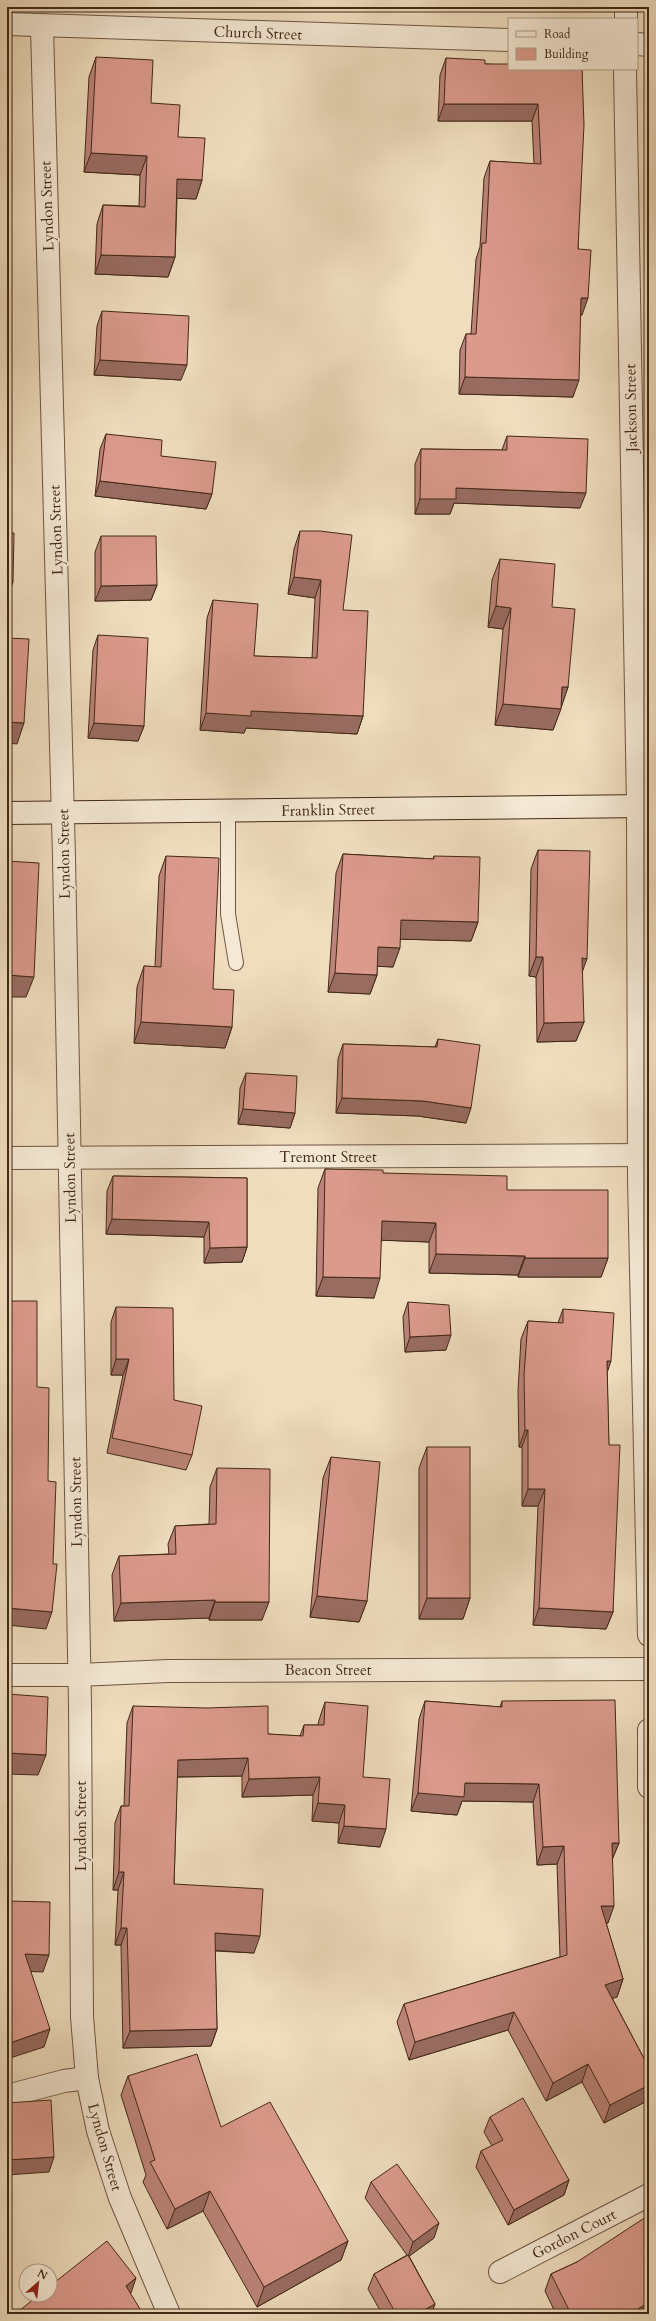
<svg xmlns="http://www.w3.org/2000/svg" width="656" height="2321" font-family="Cardo,serif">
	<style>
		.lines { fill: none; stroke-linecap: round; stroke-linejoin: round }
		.lane-casing { stroke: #6e5541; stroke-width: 16 }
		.street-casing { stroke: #6e5541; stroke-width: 24 }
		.secondary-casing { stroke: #432817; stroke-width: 24 }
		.lane { stroke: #f5e9d5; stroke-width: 14 }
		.street { stroke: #f5e9d5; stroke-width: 22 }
		.secondary { stroke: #f5e9d5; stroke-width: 22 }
		.wall { fill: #bc8478; stroke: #432817 }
		.shaded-wall { fill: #996c62; stroke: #432817 }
		.building { fill: #db9a8c; stroke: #432817 }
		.labels { text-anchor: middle; stroke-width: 4; stroke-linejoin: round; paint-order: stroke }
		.street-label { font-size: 15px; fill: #432817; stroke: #f5e9d5 }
	</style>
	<rect width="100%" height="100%" fill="#efddbe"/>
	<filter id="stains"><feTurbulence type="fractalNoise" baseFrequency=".005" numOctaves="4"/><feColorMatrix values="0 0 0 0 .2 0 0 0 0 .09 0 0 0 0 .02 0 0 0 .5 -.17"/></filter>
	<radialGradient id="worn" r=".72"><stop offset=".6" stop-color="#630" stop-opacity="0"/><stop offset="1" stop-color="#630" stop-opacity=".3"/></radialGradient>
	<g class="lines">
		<defs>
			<polyline id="lane" points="228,811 228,914 236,963"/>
			<g id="street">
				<polyline points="626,7 626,19"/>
				<polyline points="7,24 509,40"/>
				<polyline points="42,27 64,858 80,1705 82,2017 87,2078 98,2131 120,2198 169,2314"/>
				<polyline points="637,44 649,45"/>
				<polyline points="625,69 638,806 639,1178 649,1635"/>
				<polyline points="7,1158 649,1155"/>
				<polyline points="7,1675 79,1675 168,1671 649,1669"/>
				<polyline points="649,1730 649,1787"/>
				<polyline points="7,2096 64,2081 87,2078"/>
				<polyline points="500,2272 649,2195"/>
			</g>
			<polyline id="secondary" points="7,813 649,806"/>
		</defs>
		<use href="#lane" class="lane-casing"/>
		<use href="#street" class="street-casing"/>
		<use href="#secondary" class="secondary-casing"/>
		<use href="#lane" class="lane"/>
		<use href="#street" class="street"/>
		<use href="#secondary" class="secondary"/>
	</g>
	<g class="wall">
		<polygon points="96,57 151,103 178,137 202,180 196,199 177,198 175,257 168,277 95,274 97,224 103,205 139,206 140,175 84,172 89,77"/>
		<polygon points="446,58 485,64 582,69 578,249 582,315 580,315 573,397 459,394 460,350 466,334 471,334 476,259 480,247 484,178 490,161 534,164 532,121 438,121 440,75"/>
		<polygon points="102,311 181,380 94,375 97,326"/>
		<polygon points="106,434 161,456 212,494 206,509 95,496 100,449"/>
		<polygon points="507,436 580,508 454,503 450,514 415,514 415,464 421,449 502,450"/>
		<polygon points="300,531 343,610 363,716 357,734 246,728 244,733 200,730 207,618 213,600 254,656 312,658 315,598 288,594 294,549"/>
		<polygon points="101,536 157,585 151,600 95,601 95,552"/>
		<polygon points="500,559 552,607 568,687 553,730 495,725 503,629 488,627 492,580"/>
		<polygon points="98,635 144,726 138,741 88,738 93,650"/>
		<polygon points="538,850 584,1022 576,1041 537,1042 536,977 529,976 531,869"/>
		<polygon points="343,854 433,859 434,856 478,922 471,941 400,939 393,967 377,966 377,975 370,994 328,992 336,873"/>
		<polygon points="166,856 213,989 232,1027 225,1048 134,1043 137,987 144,966 155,967 159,876"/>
		<polygon points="438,1039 466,1123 418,1116 336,1113 338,1059 343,1044 435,1047"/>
		<polygon points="246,1073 295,1113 290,1128 238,1124 240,1088"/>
		<polygon points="325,1169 383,1173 507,1190 608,1258 601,1277 518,1277 518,1275 429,1273 429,1242 381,1240 374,1298 316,1296 318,1188"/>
		<polygon points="113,1176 247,1178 247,1247 242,1262 204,1263 204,1237 106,1234 107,1191"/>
		<polygon points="408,1302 446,1350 405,1352 403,1317"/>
		<polygon points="116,1307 174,1400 192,1455 186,1470 107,1453 123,1375 111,1375 111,1322"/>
		<polygon points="563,1309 607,1373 613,1612 606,1629 533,1625 538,1506 522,1506 522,1447 519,1447 518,1391 521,1339 528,1321 558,1323"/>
		<polygon points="427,1447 470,1598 463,1619 419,1619 419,1468"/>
		<polygon points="331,1457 367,1601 359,1622 310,1617 323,1478"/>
		<polygon points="217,1468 262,1620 209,1620 209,1618 114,1621 112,1575 119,1556 169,1554 168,1544 175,1526 209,1524 210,1487"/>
		<polygon points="425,1701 500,1707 502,1701 619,1843 612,1859 608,1923 606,1923 623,1979 617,1997 612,1998 649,2068 649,2100 604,2123 582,2082 546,2101 508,2030 409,2060 397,2022 404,2004 560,1957 557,1864 537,1865 533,1802 462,1801 457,1815 411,1811 419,1719"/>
		<polygon points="325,1702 363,1777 380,1847 338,1843 339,1823 312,1821 313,1795 242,1797 242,1776 177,1777 174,1884 254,1953 215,1951 217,2029 211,2046 123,2048 121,1945 115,1945 118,1890 113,1890 115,1823 121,1806 124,1806 127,1723 133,1706 268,1734 300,1736 304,1725 318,1725 319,1720"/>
		<polygon points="128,2076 221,2127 348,2241 341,2260 257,2307 203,2211 167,2229 143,2182 146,2175 121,2095"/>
		<polygon points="490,2117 569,2180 564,2195 508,2225 476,2167 481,2151 492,2146 484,2132"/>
		<polygon points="371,2182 434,2238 409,2256 435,2304 431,2314 382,2314 368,2289 374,2274 407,2255 365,2198"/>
		<polygon points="577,2262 649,2314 556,2314 545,2291 551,2274"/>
	</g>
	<g class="shaded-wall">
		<polygon points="444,104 538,104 532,121 438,121"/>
		<polygon points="91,153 147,156 140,175 84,172"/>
		<polygon points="177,179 202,180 196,199 170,198"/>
		<polygon points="101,255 175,257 168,277 95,274"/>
		<polygon points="581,298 588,298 582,315 574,314"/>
		<polygon points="100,360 187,365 181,380 94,375"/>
		<polygon points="465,377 579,380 573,397 459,394"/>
		<polygon points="100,481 212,494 206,509 95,496"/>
		<polygon points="456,488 586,493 580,508 454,503 450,514 415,514 420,499"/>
		<polygon points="294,577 321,580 315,598 288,594"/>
		<polygon points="7,582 13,582 7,599"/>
		<polygon points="157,585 151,600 95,601 101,586"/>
		<polygon points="496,606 511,608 503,629 488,627"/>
		<polygon points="562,687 568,687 561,708"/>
		<polygon points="503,704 561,709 553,730 495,725"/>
		<polygon points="251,711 363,716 357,734 246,728 244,733 200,730 206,713"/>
		<polygon points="7,722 24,723 17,744 7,743"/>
		<polygon points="94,723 144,726 138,741 88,738"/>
		<polygon points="401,920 478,922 471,941 394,939"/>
		<polygon points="378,947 400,948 393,967 371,966"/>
		<polygon points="536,957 543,957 536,977 529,976"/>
		<polygon points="582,958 587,959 580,978"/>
		<polygon points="335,973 377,975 370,994 328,992"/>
		<polygon points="7,975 34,977 26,997 7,997"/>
		<polygon points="141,1022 232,1027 225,1048 134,1043"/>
		<polygon points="584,1022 576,1041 537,1042 544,1023"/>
		<polygon points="342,1098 423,1101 471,1108 466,1123 418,1116 336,1113"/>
		<polygon points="243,1109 295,1113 290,1128 238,1124"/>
		<polygon points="112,1219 209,1222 204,1237 106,1234"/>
		<polygon points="382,1221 436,1223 429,1242 375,1240"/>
		<polygon points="247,1247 242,1262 204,1263 210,1248"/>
		<polygon points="436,1254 525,1256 518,1275 429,1273"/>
		<polygon points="525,1258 608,1258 601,1277 518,1277"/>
		<polygon points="323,1277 380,1278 374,1298 316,1296"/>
		<polygon points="451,1335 446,1350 405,1352 410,1337"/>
		<polygon points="116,1359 129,1359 123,1375 111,1375"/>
		<polygon points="607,1361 611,1361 605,1379"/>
		<polygon points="525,1430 528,1430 522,1447 519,1447"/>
		<polygon points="528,1489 545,1489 538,1506 522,1506"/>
		<polygon points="317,1596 367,1601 359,1622 310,1617"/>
		<polygon points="427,1598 470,1598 463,1619 419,1619"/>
		<polygon points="215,1600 209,1618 114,1621 121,1603"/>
		<polygon points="215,1602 269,1602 262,1620 209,1620"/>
		<polygon points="7,1608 52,1612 46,1629 7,1625"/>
		<polygon points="539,1608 613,1612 606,1629 533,1625"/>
		<polygon points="7,1753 46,1755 38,1775 7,1774"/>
		<polygon points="248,1758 242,1776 172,1777 178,1760"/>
		<polygon points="320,1777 313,1795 242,1797 249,1779"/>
		<polygon points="465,1783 539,1784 533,1802 462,1801 457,1815 411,1811 418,1793"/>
		<polygon points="318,1803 345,1805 339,1823 312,1821"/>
		<polygon points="344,1826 386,1829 380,1847 338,1843"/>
		<polygon points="612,1843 619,1843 612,1860"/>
		<polygon points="564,1846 557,1864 537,1865 543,1847"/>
		<polygon points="119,1872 124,1872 118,1890 113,1890"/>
		<polygon points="601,1906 614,1906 608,1923 594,1924"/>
		<polygon points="121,1928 127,1928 121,1945 115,1945"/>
		<polygon points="215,1933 260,1936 254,1953 209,1950"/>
		<polygon points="25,1954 49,1955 43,1972 19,1971"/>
		<polygon points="623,1979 617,1997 599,2003 605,1985"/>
		<polygon points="514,2012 508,2030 409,2060 415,2042"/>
		<polygon points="50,2029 44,2047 7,2059 7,2044"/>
		<polygon points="217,2029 211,2046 123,2048 130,2031"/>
		<polygon points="588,2064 582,2082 546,2101 553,2083"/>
		<polygon points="649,2085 649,2100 604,2123 610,2105"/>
		<polygon points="54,2157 49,2172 7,2175 7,2160"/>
		<polygon points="569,2180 564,2195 508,2225 514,2210"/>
		<polygon points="210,2191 203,2211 167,2229 175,2209"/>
		<polygon points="439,2223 434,2238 408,2257 413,2242"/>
		<polygon points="348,2241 341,2260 257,2307 264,2287"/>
		<polygon points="136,2278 131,2293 121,2301 126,2286"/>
		<polygon points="649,2302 649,2314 630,2314"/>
		<polygon points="435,2304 431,2314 417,2314"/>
	</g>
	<g class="building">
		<polygon points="96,57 153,60 151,103 180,105 178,137 205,138 202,180 177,179 175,257 101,255 103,205 145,207 147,156 91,153"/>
		<polygon points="446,58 485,60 485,64 509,64 509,69 582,69 584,125 578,249 591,250 588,298 581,298 579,380 465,377 466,334 476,334 482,243 486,243 490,161 541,164 538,104 444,104"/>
		<polygon points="102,311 189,316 187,365 100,360"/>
		<polygon points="106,434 162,440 161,456 216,462 212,494 100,481"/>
		<polygon points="507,436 588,439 586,493 456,488 456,499 420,499 421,449 507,450"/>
		<polygon points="300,531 320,531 352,535 343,610 368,611 363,716 251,711 251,716 206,713 213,600 258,604 254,656 317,658 321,580 294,577"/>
		<polygon points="7,533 14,533 13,582 7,582"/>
		<polygon points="101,536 156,536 157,585 101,586"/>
		<polygon points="500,559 555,564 552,607 575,609 568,687 562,687 561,709 503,704 511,608 496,606"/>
		<polygon points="98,635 148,638 144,726 94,723"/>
		<polygon points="7,638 29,639 24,723 7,722"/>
		<polygon points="538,850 590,851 587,959 582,958 584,1022 544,1023 543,957 536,957"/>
		<polygon points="343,854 434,859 434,856 480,857 478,922 401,920 400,948 378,947 377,975 335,973"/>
		<polygon points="166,856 219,858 213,989 234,990 232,1027 141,1022 144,966 161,967"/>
		<polygon points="7,861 39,863 34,977 7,975"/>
		<polygon points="438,1039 480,1045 471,1108 423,1101 342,1098 343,1044 437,1047"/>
		<polygon points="246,1073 297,1076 295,1113 243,1109"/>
		<polygon points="325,1169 383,1170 383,1173 507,1176 507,1190 608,1190 608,1258 525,1258 525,1256 436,1254 436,1223 382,1221 380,1278 323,1277"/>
		<polygon points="113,1176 247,1178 247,1247 210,1248 209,1222 112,1219"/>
		<polygon points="7,1301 37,1301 37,1387 49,1388 48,1481 56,1482 53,1564 57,1564 52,1612 7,1608"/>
		<polygon points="408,1302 449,1305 451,1335 410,1337"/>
		<polygon points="116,1307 173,1308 174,1400 202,1406 192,1455 112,1438 129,1359 116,1359"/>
		<polygon points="563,1309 614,1313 611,1361 607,1361 609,1445 620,1445 613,1612 539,1608 545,1489 528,1489 528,1430 525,1430 524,1374 528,1321 563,1323"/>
		<rect x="427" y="1447" width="43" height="151"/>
		<polygon points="331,1457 380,1462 367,1601 317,1596"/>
		<polygon points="217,1468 270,1469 269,1602 215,1602 215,1600 121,1603 119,1556 176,1554 175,1526 216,1524"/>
		<polygon points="7,1694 48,1697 46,1755 7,1753"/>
		<polygon points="615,1700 619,1843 612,1843 614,1906 601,1906 623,1979 605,1985 649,2068 649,2085 610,2105 588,2064 553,2083 514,2012 415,2042 404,2004 567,1955 564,1846 543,1847 539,1784 465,1783 464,1797 418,1793 425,1701 502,1707 502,1701"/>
		<polygon points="325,1702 368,1706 363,1777 390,1779 386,1829 344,1826 345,1805 318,1803 320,1777 249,1779 248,1758 178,1760 174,1884 263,1889 260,1936 215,1933 217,2029 130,2031 127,1928 121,1928 124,1872 119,1872 121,1806 129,1806 133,1706 206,1708 268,1706 268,1734 303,1736 304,1725 324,1725"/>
		<polygon points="7,1901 50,1902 49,1955 25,1954 50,2029 7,2044"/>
		<polygon points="197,2054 221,2127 270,2102 348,2241 264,2287 210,2191 175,2209 150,2162 155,2160 128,2076"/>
		<polygon points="523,2098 569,2180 514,2210 481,2151 503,2140 490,2117"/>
		<polygon points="51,2100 54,2157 7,2160 7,2103"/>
		<polygon points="397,2164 439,2223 413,2242 371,2182"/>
		<polygon points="649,2215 649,2302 630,2314 571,2314 551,2274 577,2262"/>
		<polygon points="107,2241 136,2278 126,2286 143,2314 15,2314 39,2295 50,2295 50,2286"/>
		<polygon points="408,2255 435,2304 417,2314 396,2314 374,2274"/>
	</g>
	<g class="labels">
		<g class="street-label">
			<text transform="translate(258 33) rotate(2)" y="5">Church Street</text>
			<text transform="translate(47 206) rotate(-92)" y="5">Lyndon Street</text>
			<text transform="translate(631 408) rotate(-91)" y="5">Jackson Street</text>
			<text transform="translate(56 530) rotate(-92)" y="5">Lyndon Street</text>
			<text transform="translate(328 810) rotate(-1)" y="5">Franklin Street</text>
			<text transform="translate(64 854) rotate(-91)" y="5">Lyndon Street</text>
			<text x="328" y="1162">Tremont Street</text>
			<text transform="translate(70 1178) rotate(-91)" y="5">Lyndon Street</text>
			<text transform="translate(76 1502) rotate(-91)" y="5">Lyndon Street</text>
			<text x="328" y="1675">Beacon Street</text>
			<text transform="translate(81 1826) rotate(-90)" y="5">Lyndon Street</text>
			<text transform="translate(105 2147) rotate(74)" y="5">Lyndon Street</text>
			<text transform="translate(574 2234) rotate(-27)" y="5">Gordon Court</text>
		</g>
	</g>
	<rect width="656" height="2321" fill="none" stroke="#efddbe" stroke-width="24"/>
	<rect x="8" y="8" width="640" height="2305" fill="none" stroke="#432817" stroke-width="2"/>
	<rect x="12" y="12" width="632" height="2297" fill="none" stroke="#432817"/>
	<rect x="508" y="18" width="130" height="52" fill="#f5e9d5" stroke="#ae9c89"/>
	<rect x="516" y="31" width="20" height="6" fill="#f5e9d5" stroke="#ae9c89"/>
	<text x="544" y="38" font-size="12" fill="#432817">Road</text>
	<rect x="516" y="48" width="20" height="12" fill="#db9a8c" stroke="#ae9c89"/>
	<text x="544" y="58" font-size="12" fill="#432817">Building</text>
	<g transform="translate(38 2283) rotate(28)"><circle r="19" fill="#f5e9d5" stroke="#ae9c89"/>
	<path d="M0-3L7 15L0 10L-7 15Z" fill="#8f2418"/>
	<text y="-6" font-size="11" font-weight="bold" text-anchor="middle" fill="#432817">N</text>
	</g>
	<rect width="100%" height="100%" filter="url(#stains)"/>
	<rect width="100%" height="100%" fill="url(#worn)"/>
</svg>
